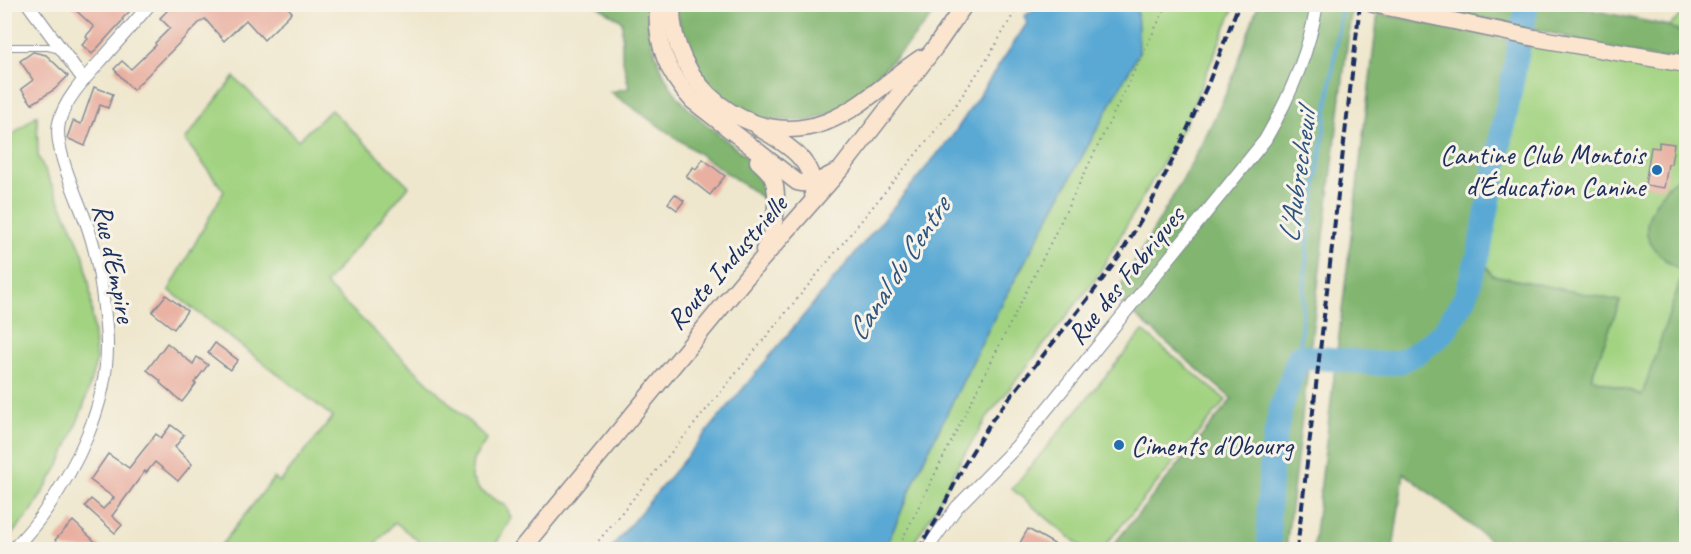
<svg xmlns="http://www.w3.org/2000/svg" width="1691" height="554" font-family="Caveat,sans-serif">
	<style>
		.green { fill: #a2d381; stroke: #5e8170; stroke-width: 1.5 }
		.forest { fill: #81b56f; stroke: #4e7266; stroke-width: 1.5 }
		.water { fill: #5aa9d4; stroke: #3a6c99; stroke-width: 1.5 }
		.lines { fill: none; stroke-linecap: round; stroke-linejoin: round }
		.stream { stroke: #5aa9d4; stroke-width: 4 }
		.river { stroke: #5aa9d4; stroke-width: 24 }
		.building { fill: #e9b0a2 }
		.service-casing { stroke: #858b96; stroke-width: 8 }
		.minor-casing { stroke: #858b96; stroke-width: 14 }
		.secondary-casing { stroke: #858b96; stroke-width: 19 }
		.path { stroke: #858b96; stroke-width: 2; stroke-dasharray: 1.5 4.5; stroke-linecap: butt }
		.service { stroke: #fff; stroke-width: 6 }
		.minor { stroke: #fff; stroke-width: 12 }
		.secondary { stroke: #fbe5cf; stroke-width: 16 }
		.rail { stroke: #1b2f5e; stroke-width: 4; stroke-dasharray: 9 4.5; stroke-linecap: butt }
		.poi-dot { fill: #1f6fb2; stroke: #f7f3e8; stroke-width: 2 }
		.labels { text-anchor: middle; stroke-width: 6; stroke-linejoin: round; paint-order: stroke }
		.poi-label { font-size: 28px; fill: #1b2f5e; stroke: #f7f3e8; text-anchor: end }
		.street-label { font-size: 28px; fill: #1b2f5e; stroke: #f7f3e8 }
		.water-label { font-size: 30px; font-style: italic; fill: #2e5481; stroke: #f7f3e8 }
	</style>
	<rect width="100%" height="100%" fill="#f7f3e8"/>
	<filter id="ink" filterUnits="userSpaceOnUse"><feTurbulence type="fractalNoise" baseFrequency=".0167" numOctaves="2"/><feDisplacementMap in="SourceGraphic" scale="12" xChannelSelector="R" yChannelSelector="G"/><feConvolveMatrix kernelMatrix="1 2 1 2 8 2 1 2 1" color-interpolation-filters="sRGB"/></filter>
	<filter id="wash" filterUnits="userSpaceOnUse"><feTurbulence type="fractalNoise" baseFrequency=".008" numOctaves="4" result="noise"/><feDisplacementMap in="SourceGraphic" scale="24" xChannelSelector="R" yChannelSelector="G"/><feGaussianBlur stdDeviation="1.35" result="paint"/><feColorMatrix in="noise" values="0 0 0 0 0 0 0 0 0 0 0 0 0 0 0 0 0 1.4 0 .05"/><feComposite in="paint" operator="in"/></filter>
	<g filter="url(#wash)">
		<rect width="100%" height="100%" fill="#efe7cd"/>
		<g class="green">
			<polygon points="1140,5 1235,5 1185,124 1095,280 988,416 959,463 934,511 910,549 885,550 918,472 993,320 1139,52 1137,10"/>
			<polygon points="1686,11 1686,171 1669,185 1650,214 1665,260 1683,273 1643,395 1591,378 1620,301 1492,275 1479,253 1519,42 1678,31 1669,26"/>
			<polygon points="234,77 298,140 331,110 409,186 325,284 487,439 473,460 471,477 479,490 506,506 511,518 493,549 428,549 395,522 371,549 218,549 274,478 280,482 333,417 169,290 224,191 185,140"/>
			<polygon points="37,115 38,156 72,227 84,256 90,288 96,362 84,405 62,460 31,512 5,542 5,141"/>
			<polygon points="1143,331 1226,400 1102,549 1084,549 1012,489"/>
		</g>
		<g class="forest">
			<path d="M596,5H648C648,43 661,82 689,109C706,125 725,139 743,154C748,159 756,163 759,170C764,179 767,191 767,201L610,92L629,88L622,56V21Z"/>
			<polygon points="676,5 942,5 907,45 847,107 810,121 754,120 722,100 685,54"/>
			<path d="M1258,5H1352L1286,549L1109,550L1232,399L1114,297C1154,229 1195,163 1227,91C1239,63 1248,33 1258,5Z"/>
			<path d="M1419,5H1568L1669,26L1678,31L1685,38C1687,57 1675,56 1660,59L1522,26Z"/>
			<path d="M1378,13L1519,42L1479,253L1492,275L1620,301L1591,378L1642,395L1683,273C1674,267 1653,251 1649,241C1641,222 1656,200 1668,186C1673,180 1680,176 1686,171V549H1501L1404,473L1393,549L1313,550Z"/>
		</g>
		<polygon class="water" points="1042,5 1140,5 1137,11 1139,52 993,320 918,472 885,549 610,549 953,135 1027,23 1024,16"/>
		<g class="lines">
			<polyline class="stream" points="1299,356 1308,240 1342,4"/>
			<path class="river" d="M1270,550C1266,508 1271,445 1282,405C1287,389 1294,372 1299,356L1382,364L1399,362L1417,353L1443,333L1465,298L1479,253L1527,4"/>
		</g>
		<g id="blocks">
			<g class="building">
				<polygon points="69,4 124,4 130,11 122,19 123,20 92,54 82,45 88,39 86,36 94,27"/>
				<polygon points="174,4 204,4 210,10 215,4 284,4 292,12 264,40 246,20 224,41 205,19 199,23 133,90 114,69 122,61 131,69 156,45 155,43 170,28 160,18"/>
				<polygon points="33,52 46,55 68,76 55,89 32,104 21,89 33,80 20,61"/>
				<polygon points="94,87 113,94 108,108 100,105 85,146 67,138 73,121 81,124"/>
				<polygon points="1659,142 1674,144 1671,164 1668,164 1664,188 1645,185 1651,147 1659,148"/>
				<polygon points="703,159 725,176 710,195 686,176 693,167 696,169"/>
				<polygon points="675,194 684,201 677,210 668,203"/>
				<polygon points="166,295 187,311 174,329 152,312"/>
				<polygon points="167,343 193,364 197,357 208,365 194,383 196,384 182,402 160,383 161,381 147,370"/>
				<polygon points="215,343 238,360 230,370 208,353"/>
				<polygon points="171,425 184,435 175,447 192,464 178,481 155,462 146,473 145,471 112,516 122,525 115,533 85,506 91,499 103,509 114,498 90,480 108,454 129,468 156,434 161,438"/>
				<polygon points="73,521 103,549 66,549 55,540"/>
				<polygon points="1028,529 1063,549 1032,549 1020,543"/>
			</g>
		</g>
	</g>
	<g filter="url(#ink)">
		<use href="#blocks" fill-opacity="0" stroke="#858b96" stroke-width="1.5"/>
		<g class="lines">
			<defs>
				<polyline id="service" points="4,47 48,47 60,50"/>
				<g id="minor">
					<polyline points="28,4 84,80"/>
					<path d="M13,550C22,539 32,529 40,518C76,469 108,405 107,343C107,331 105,318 104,307C101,278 96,249 86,222C77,197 53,147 59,123C64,99 89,74 105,56C120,39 135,22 150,4"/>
					<path d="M926,550L957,507L1016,447L1265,140C1290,97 1309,53 1317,4"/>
				</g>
				<g id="secondary">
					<path d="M658,4C655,43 667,73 693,101L797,182C812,186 821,180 834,173"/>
					<path d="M672,4C669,84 749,151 826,122C862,108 889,79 921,58"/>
					<polyline points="1373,4 1535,38 1686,64"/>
					<path d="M759,128C784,143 816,160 813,194"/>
					<path d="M758,161C762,165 768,170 771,175C781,192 775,234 764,250"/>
					<polyline points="521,550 748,275 841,169 936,46 965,4"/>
				</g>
			</defs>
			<use href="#service" class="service-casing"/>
			<use href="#minor" class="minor-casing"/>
			<use href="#secondary" class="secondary-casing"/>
			<g class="path">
				<polyline points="591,550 953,109 989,56 1016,10 1023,4"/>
				<polyline points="897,550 1046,252 1167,4"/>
				<path d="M965,550C979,541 982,542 996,550"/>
			</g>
			<use href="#service" class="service"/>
			<use href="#minor" class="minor"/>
			<use href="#secondary" class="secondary"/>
			<g class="rail">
				<polyline points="918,550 937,519 964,465 992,420 1090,296 1119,257 1151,203 1180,145 1208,84 1239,4"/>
				<polyline points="1297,550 1360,4"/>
			</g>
		</g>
	</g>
	<g class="poi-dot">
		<circle cx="1657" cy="170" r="6"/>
		<circle cx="1119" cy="445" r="6"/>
	</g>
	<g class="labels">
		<g class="poi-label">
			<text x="1645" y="164">Cantine Club Montois<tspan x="1645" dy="32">d'Éducation Canine</tspan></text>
			<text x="1131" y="455" text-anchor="start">Ciments d'Obourg</text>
		</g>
		<g class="street-label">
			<text transform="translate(726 262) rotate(-49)" y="10">Route Industrielle</text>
			<text transform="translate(115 263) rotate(78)" y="10">Rue d'Empire</text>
			<text transform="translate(1125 275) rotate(-51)" y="10">Rue des Fabriques</text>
		</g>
		<g class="water-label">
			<text transform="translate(1297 177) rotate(-82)" y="10">L'Aubrecheuil</text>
			<text transform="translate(898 269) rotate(-57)" y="10">Canal du Centre</text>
		</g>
	</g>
	<rect width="1691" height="554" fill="none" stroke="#f7f3e8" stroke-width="24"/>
</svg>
